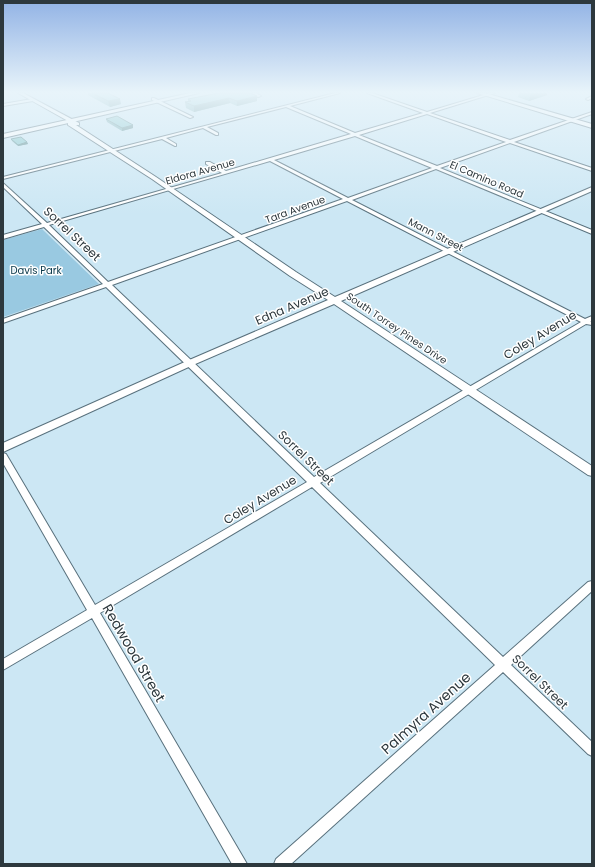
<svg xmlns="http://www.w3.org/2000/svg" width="595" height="867" font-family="Poppins,sans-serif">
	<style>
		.green { fill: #99c9e1 }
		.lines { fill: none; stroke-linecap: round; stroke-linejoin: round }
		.street-casing { stroke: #59717d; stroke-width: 2 }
		.secondary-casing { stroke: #59717d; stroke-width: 2 }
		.primary-casing { stroke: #59717d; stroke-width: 2 }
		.street { fill: #fff; fill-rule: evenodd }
		.secondary { fill: #fff; fill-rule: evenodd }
		.primary { fill: #fff; fill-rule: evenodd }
		.wall { fill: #72a9ae }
		.shaded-wall { fill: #5c8a8d }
		.building { fill: #84c5ca; stroke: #5c8a8d }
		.labels { text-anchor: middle; stroke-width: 3; stroke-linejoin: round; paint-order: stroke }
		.far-street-label { font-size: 10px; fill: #2d383d; stroke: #fff }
		.far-park-label { font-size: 10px; fill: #063648; stroke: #fff }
		.street-label { font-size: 12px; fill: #2d383d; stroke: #fff }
		.near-street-label { font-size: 14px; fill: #2d383d; stroke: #fff }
	</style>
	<rect width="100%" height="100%" fill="#cce7f4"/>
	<polygon class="green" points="42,229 99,284 3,317 3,240"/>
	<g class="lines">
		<defs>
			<g id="street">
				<polygon points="252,93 256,93 261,96 258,97"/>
				<path d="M335,93H340L290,106L355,133L423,113L367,93H372L427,112L490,93H495L430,113L510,140L592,112V114L514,142L592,168V171L510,143L440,168L592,230V234L436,169L352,200L585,319L592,316V321L590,322H592V325L586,324L320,483L503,657L588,582L592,581V591L511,665L592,742V756L588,754L503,672L291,864H274L276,859L495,665L312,487L100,613L247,864H232L92,618L3,670V659L87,610L3,463V453L6,454L95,605L307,482L106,287L3,323V319L103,284L44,227L3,239V235L42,224L3,187V183L47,223L222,173L206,164V162H210L226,171L351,134L286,107L207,127L218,133V135H216L203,128L166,138L176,144V146H175L162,139L3,179V177ZM427,114L506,142L437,166L359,135ZM355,136L432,168L348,198L274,160ZM270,161L343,199L108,282L49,225ZM347,201L581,322L314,477L112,285Z"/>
				<polygon points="592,96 592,98 588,100 586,99"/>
				<polygon points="152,98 154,98 193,117 190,118 152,100"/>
				<polygon points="32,99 33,101 3,106 3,104"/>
			</g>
			<polygon id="secondary" points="18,93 23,93 79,123 79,125 76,125 156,177 296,272 335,297 592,187 592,191 341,301 592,466 592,476 588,475 334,304 193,365 3,452 3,443 187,361 328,300 290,276 152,179 68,125 68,121"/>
			<g id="primary">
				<polygon points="190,93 199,93 3,138 3,134"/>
				<polygon points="477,93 485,93 592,124 592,128"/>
			</g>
		</defs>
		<use href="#street" class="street-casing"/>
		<use href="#secondary" class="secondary-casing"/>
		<use href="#primary" class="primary-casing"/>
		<use href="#street" class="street"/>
		<use href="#secondary" class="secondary"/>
		<use href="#primary" class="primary"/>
	</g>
	<g class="wall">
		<polygon points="88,93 108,93 121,104 110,107 88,95"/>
		<polygon points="218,93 257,101 237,106 230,103 194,112 186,108 185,102 188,101 188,99"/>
		<polygon points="519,93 547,93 547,95 529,101 518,97"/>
		<polygon points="106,119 133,125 133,128 122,131 107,122"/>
		<polygon points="11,139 27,142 28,144 18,146 12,141"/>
	</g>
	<g class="shaded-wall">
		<polygon points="531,93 547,93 547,95 529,101"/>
		<polygon points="257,96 257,101 237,106 237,101"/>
		<polygon points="229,98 230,103 194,112 194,106"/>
		<polygon points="120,99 121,104 110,107 108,101"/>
		<polygon points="133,125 133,128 122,131 122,128"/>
		<polygon points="27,142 28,144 18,146 18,145"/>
	</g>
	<g class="building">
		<polygon points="92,93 108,93 120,99 108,101"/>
		<polygon points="219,93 250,93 257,96 237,101 229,98 194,106 185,102 191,101 188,99"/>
		<polygon points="117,116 133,125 122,128 106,119"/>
		<polygon points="21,137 27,142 18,145 11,139"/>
	</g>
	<linearGradient id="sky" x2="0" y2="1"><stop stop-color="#92b3e5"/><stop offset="0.43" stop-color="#e8f4fa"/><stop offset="1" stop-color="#e8f4fa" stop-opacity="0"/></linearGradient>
	<rect width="595" height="214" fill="url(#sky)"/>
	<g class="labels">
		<g class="far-street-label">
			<text transform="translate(200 171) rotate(-16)" y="4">Eldora Avenue</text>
			<text transform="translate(487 179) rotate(23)" y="4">El Camino Road</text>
			<text transform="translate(295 209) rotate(-20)" y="4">Tara Avenue</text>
			<text transform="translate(436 234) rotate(27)" y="4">Mann Street</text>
			<text transform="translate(397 328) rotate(34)" y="4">South Torrey Pines Drive</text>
		</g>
		<g class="far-park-label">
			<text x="36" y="274">Davis Park</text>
		</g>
		<g class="street-label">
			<text transform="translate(72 234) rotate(43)" y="4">Sorrel Street</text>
			<text transform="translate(292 306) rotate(-23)" y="4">Edna Avenue</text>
			<text transform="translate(540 335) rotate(-31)" y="4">Coley Avenue</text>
			<text transform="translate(306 458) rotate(44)" y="4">Sorrel Street</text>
			<text transform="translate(260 500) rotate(-31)" y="4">Coley Avenue</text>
			<text transform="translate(540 682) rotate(44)" y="4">Sorrel Street</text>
		</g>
		<g class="near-street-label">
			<text transform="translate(134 653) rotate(60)" y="5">Redwood Street</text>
			<text transform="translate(426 713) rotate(-42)" y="5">Palmyra Avenue</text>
		</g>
	</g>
	<rect width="595" height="867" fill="none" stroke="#2d383d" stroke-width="8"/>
</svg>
